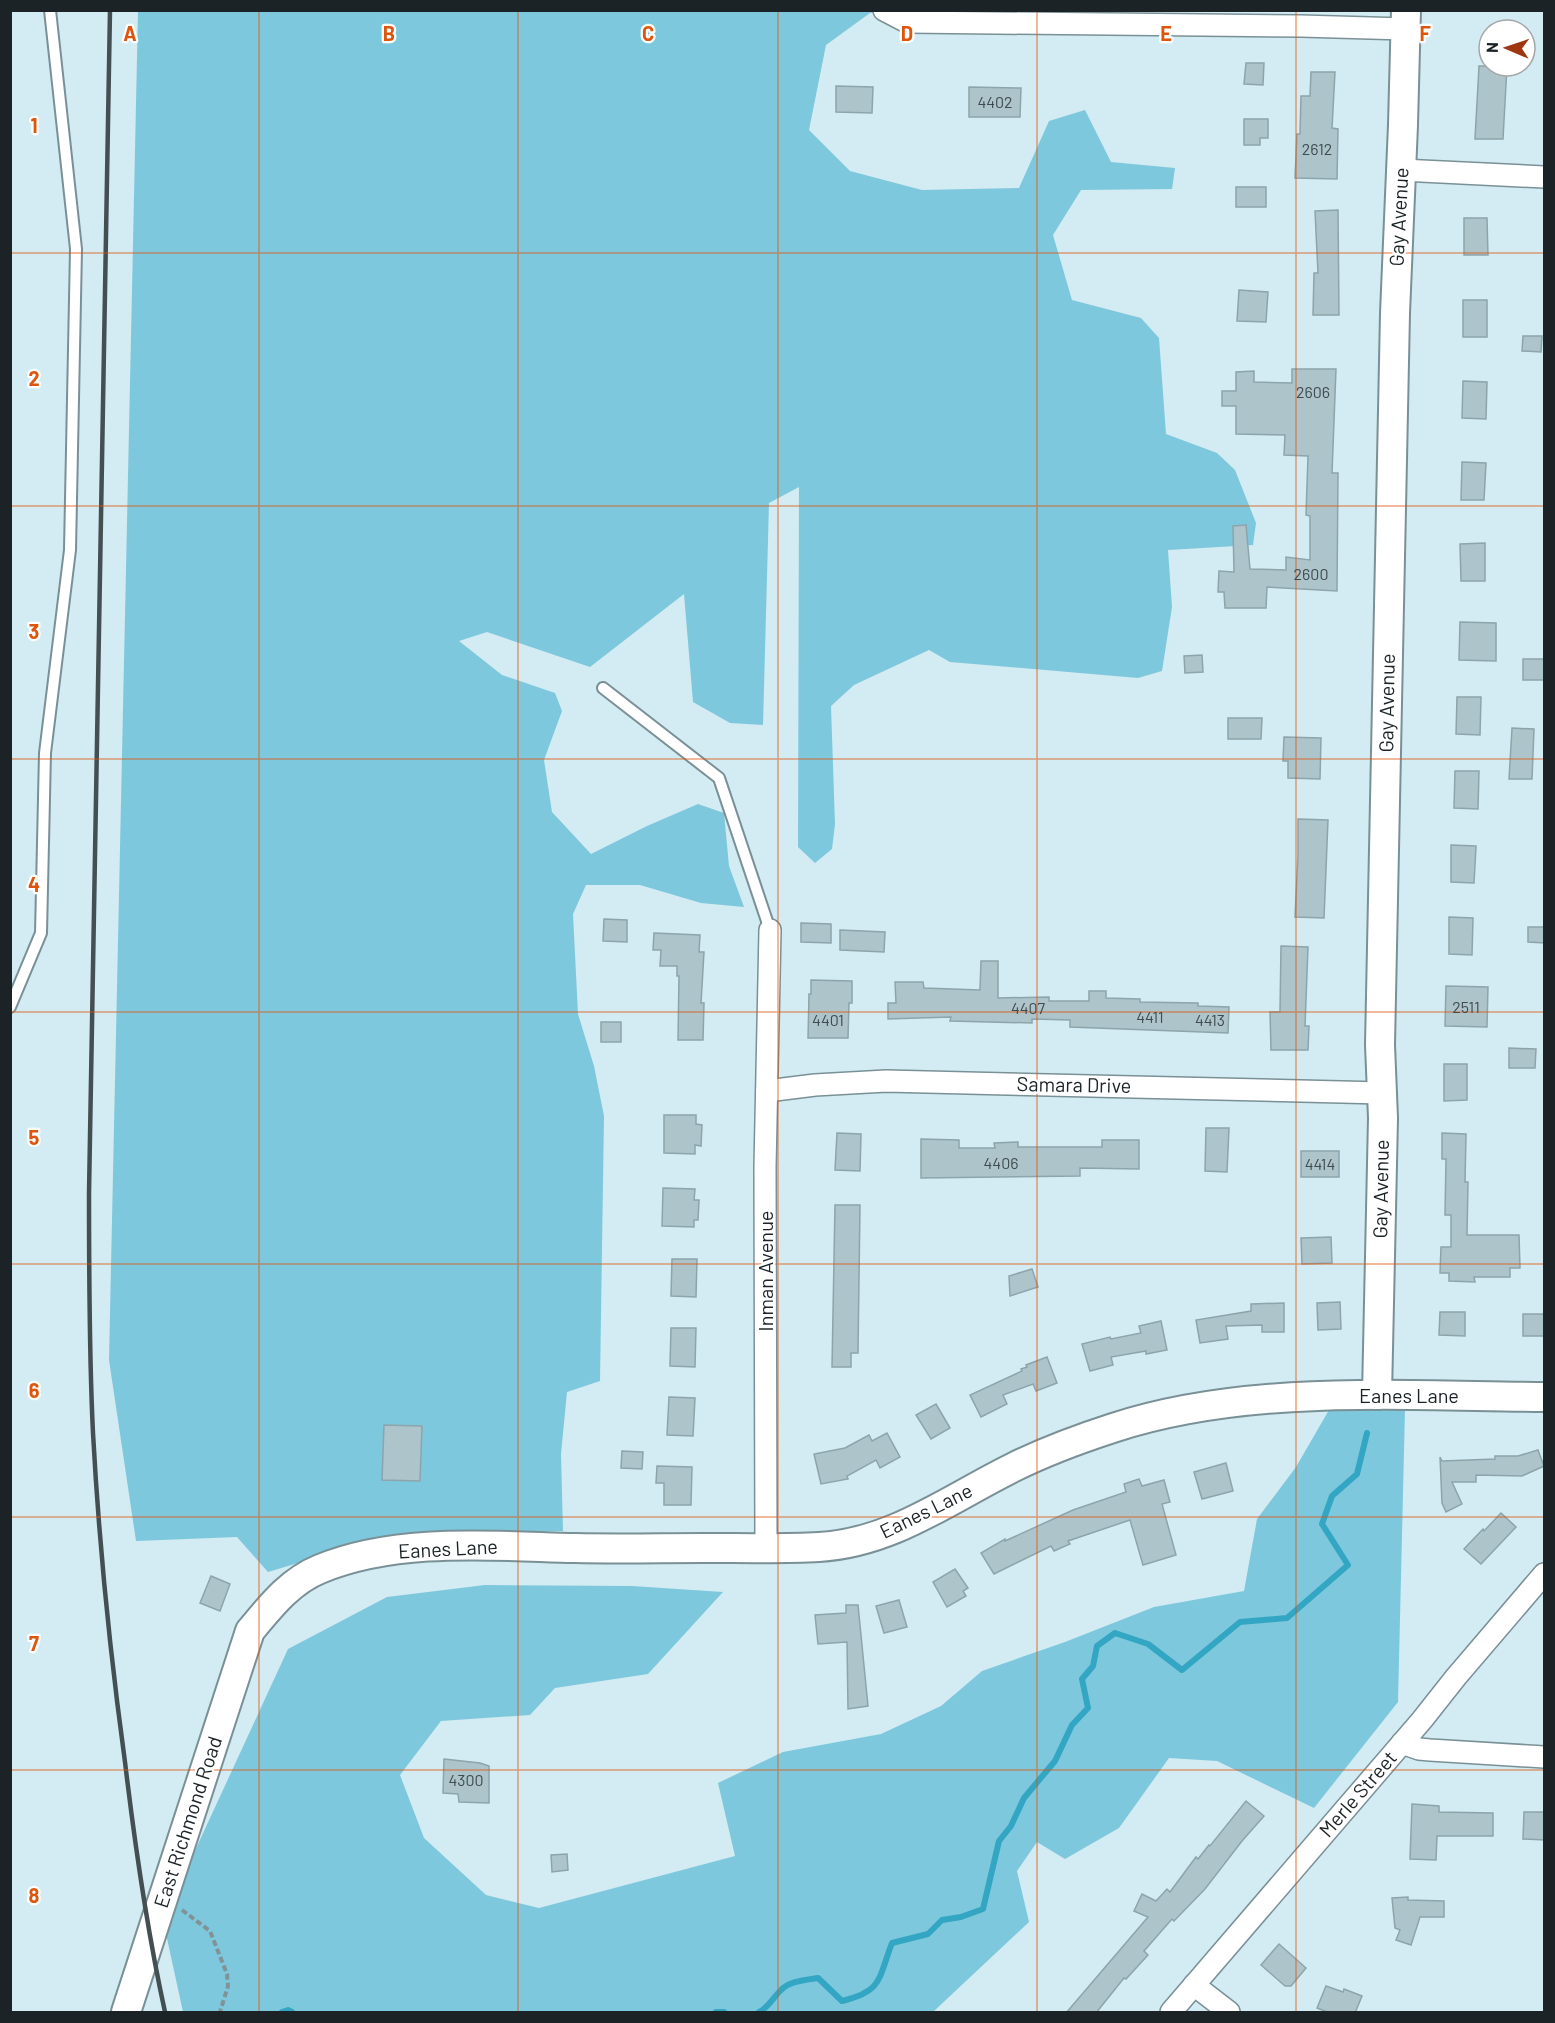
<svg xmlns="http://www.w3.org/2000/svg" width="1555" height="2023" font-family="Barlow,sans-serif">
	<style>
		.green { fill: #7ec8dd }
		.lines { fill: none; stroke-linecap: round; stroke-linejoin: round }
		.stream { stroke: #33a6c3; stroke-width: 6 }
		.building { fill: #adc4cb; stroke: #8da4ab; stroke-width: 1.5 }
		.lane-casing { stroke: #7a9097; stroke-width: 14 }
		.street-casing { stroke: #7a9097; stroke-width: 24 }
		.secondary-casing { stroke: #7a9097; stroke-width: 32 }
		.path { stroke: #829398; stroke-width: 4; stroke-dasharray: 6 3; stroke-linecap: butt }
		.lane { stroke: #fff; stroke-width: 10 }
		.street { stroke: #fff; stroke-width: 21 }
		.secondary { stroke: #fff; stroke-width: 28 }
		.rail { stroke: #434f53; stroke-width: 4.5 }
		.grid { fill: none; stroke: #de560d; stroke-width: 1.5; stroke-opacity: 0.55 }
		.labels { text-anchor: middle; stroke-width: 4.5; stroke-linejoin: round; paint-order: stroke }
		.number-label { font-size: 16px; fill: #404b4f }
		.street-label { font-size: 20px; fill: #1b2326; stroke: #fff }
		.grid-label { font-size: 20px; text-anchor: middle; font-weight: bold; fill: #de560d; stroke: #fff; stroke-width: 4.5; stroke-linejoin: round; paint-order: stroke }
	</style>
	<rect width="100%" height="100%" fill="#d3ebf2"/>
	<g class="green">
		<polygon points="138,11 936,11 870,13 826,45 809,130 850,171 922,190 1019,188 1049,121 1085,110 1111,162 1175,168 1172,189 1081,190 1053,235 1072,300 1141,318 1159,338 1166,434 1217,453 1235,470 1256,523 1253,545 1168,550 1172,607 1162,671 1138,678 950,662 929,650 854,685 831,706 835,824 832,849 815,863 798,847 799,487 769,503 763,725 730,723 693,702 684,594 590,667 487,632 459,641 502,675 555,693 562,711 544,760 552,812 591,854 647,826 698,804 724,813 729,866 744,907 701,903 640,885 586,885 573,914 578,1014 594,1066 604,1116 600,1381 567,1392 561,1454 563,1531 384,1537 268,1572 237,1537 136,1541 109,1360"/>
		<polygon points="1405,1409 1398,1702 1314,1808 1217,1761 1169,1758 1119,1828 1065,1859 1037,1842 1017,1871 1029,1922 933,2012 183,2012 163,1920 288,1649 387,1597 485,1585 632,1586 723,1592 648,1674 555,1688 530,1715 441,1721 400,1775 424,1838 486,1895 539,1908 735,1856 718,1783 783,1752 881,1734 941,1706 982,1671 1065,1642 1154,1607 1244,1591 1257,1519 1296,1467 1329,1410"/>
	</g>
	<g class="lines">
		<g class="stream">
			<polyline points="282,2012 288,2010 292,2012"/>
			<polyline points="716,2012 724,2012"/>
			<path d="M759,2012C768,2008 773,1998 780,1991C789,1981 805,1980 818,1978L842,2001C883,1991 878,1979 892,1943L928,1934L942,1920L961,1917L983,1909L999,1841L1011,1826L1024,1798L1055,1761L1072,1725L1088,1708L1082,1679L1093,1666L1097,1646L1115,1633L1148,1644L1182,1670L1240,1622L1287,1618L1348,1565L1322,1524L1332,1496L1357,1474L1367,1433"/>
		</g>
	</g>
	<g class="building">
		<polygon points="1246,63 1264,63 1263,85 1244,84"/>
		<polygon points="1479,66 1507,66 1503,139 1475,139"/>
		<polygon points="1311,72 1335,72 1332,128 1338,129 1337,179 1295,178 1297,134 1300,134 1301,96 1310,96"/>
		<polygon points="836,86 873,87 872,113 836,112"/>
		<polygon points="969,87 1021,88 1020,117 969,117"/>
		<polygon points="1244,119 1268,119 1268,138 1260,138 1260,145 1244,145"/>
		<rect x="1236" y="187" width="30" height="20"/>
		<polygon points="1338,210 1339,315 1313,315 1314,273 1318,273 1315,211"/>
		<polygon points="1464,218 1487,218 1488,255 1464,255"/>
		<polygon points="1239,290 1268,292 1266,322 1237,321"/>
		<rect x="1463" y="300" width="24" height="37"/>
		<polygon points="1523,336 1542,336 1541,352 1522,351"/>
		<polygon points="1292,369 1336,369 1332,473 1338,473 1337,591 1267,587 1266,608 1225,608 1224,592 1218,592 1219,571 1234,572 1233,526 1246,525 1250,569 1286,570 1286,557 1310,560 1310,516 1306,515 1308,456 1284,455 1285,435 1236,434 1236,406 1222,406 1222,391 1236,391 1236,372 1254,371 1254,382 1292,383"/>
		<polygon points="1463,381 1487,382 1486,419 1462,418"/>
		<polygon points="1462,462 1486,463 1484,500 1461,500"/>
		<polygon points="1485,543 1485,581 1461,581 1460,544"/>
		<polygon points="1460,622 1496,623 1496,661 1459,660"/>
		<polygon points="1202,655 1203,672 1185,673 1184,656"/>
		<rect x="1523" y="659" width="22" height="21"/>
		<polygon points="1457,697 1481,697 1480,735 1456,734"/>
		<polygon points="1228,718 1262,718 1261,739 1228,739"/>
		<polygon points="1512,728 1534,729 1532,779 1509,779"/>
		<polygon points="1284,737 1321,738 1320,779 1288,778 1288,761 1283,761"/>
		<polygon points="1455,771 1479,771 1478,809 1454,808"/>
		<polygon points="1298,819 1328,820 1324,918 1295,917 1298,856"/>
		<polygon points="1451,845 1476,846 1474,883 1451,882"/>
		<polygon points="1449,917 1473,918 1472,955 1449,954"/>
		<polygon points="604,919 627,920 627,942 603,941"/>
		<polygon points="801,923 831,924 831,943 801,942"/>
		<polygon points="1528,927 1545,927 1545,943 1528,942"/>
		<polygon points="840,930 885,932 884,952 840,950"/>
		<polygon points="654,933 700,935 699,952 704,952 701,1003 704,1003 703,1040 678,1040 679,976 677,976 677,966 660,966 661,950 653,950"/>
		<polygon points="1281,946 1308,947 1305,1026 1309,1026 1308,1050 1271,1050 1270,1012 1280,1012"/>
		<polygon points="981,961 998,961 998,998 1049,997 1049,1001 1089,1001 1089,991 1106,991 1106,998 1140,999 1140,1002 1198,1003 1198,1006 1229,1007 1228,1033 1070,1027 1070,1020 1032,1019 1032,1023 950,1021 951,1017 888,1019 888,1003 896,1003 895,982 923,982 924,988 980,990"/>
		<polygon points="811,980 852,981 852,1003 849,1003 848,1038 808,1038 809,994 811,994"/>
		<polygon points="1446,986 1488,987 1487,1027 1445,1026"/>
		<rect x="601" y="1022" width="20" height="20"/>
		<polygon points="1509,1048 1536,1049 1535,1068 1509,1068"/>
		<polygon points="1444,1064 1467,1064 1467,1100 1444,1101"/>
		<polygon points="664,1115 696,1115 696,1124 702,1125 701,1146 695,1145 695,1154 664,1153"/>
		<polygon points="1206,1128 1229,1128 1227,1172 1205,1171"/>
		<polygon points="837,1133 861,1134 860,1171 835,1170"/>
		<polygon points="1442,1133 1466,1134 1465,1182 1468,1182 1467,1235 1519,1235 1520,1268 1510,1268 1510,1277 1474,1277 1475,1282 1449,1281 1449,1273 1440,1273 1441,1247 1451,1247 1451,1215 1445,1215 1446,1159 1442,1159"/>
		<polygon points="921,1139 959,1140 959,1148 995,1148 994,1143 1018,1142 1018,1147 1102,1147 1102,1140 1139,1140 1139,1169 1080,1168 1080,1176 921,1178"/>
		<rect x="1301" y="1151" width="38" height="26"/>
		<polygon points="663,1188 695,1189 694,1200 699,1200 698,1220 694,1220 694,1227 662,1226"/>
		<polygon points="835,1205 860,1205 858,1353 851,1353 851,1367 832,1367"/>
		<polygon points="1331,1237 1332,1263 1302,1264 1301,1238"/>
		<polygon points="672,1259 697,1259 696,1297 671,1296"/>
		<polygon points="1032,1269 1038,1287 1010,1296 1009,1276"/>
		<polygon points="1340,1302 1341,1329 1318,1330 1317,1303"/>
		<polygon points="1284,1303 1284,1332 1262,1332 1262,1325 1226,1326 1228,1339 1200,1343 1196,1320 1251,1311 1251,1304"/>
		<polygon points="1440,1312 1465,1312 1465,1336 1439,1335"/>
		<rect x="1523" y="1314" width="22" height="22"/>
		<polygon points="1161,1321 1167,1350 1146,1354 1146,1351 1111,1357 1113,1365 1090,1371 1082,1344 1110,1337 1111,1339 1141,1333 1139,1326"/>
		<polygon points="671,1328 696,1328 695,1367 670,1366"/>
		<polygon points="1047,1357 1057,1383 1036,1391 1033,1384 1003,1395 1007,1404 981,1417 970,1395 1022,1371 1021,1369 1027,1367 1026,1365"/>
		<polygon points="669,1397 695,1398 693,1436 667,1435"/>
		<polygon points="936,1404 950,1428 931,1439 916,1415"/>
		<polygon points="384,1425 422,1426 420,1481 382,1480"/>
		<polygon points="887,1433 900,1457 880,1468 876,1460 847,1476 848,1479 821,1484 814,1454 845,1448 869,1435 872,1441"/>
		<polygon points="1538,1450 1544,1466 1522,1476 1476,1475 1476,1482 1452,1482 1462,1504 1446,1512 1442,1503 1440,1457 1442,1461 1495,1459 1495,1456 1518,1456"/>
		<polygon points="622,1451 643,1452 642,1469 621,1468"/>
		<polygon points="1226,1463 1233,1491 1202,1499 1194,1472"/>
		<polygon points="657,1466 692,1467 691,1505 664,1505 664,1483 656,1483"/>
		<polygon points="1139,1479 1142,1486 1164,1480 1170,1502 1162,1504 1176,1555 1143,1565 1130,1520 1068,1541 1070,1544 1054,1551 1051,1546 994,1574 981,1553 1005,1539 1005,1541 1073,1510 1126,1492 1124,1484"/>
		<polygon points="1501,1513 1516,1527 1481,1564 1464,1549 1483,1529 1484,1531"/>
		<polygon points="955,1569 968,1588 963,1591 966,1596 947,1607 933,1582"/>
		<polygon points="211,1576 230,1584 220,1611 200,1603"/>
		<polygon points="899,1600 907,1627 884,1633 876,1606"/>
		<polygon points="846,1605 858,1605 868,1706 848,1709 847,1642 818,1644 815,1615 846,1613"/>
		<polygon points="444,1759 480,1763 489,1766 489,1803 459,1802 458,1794 443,1793"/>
		<polygon points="1246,1801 1264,1816 1242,1841 1205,1889 1174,1921 1172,1919 1144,1951 1148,1955 1126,1979 1124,1978 1096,2013 1066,2013 1148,1917 1134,1911 1142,1894 1156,1901 1167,1889 1170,1892 1196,1857 1198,1859 1209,1845 1210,1846"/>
		<polygon points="1412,1804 1439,1806 1439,1812 1493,1813 1493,1836 1437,1836 1436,1860 1410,1859"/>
		<polygon points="1524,1812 1545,1812 1545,1840 1523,1839"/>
		<polygon points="567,1854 568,1870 552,1872 551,1855"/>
		<polygon points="1408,1897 1408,1900 1444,1901 1444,1917 1420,1917 1411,1945 1396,1940 1400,1930 1395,1928 1392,1898"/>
		<polygon points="1279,1944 1306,1968 1291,1986 1285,1986 1261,1965"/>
		<polygon points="1326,1986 1343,1992 1344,1989 1362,1996 1355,2013 1330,2013 1317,2008"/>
	</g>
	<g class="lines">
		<defs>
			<g id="lane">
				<polyline points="603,688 719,778 770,930"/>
				<polyline points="10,1007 41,933 45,753 70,550 76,249 50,10"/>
			</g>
			<g id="street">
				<polyline points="884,10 907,22 1301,26 1405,29"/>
				<polyline points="1401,170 1544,177"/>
				<polyline points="767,1091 815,1085 886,1081 1382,1093"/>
				<polyline points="766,1548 765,1167 770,930"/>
				<polyline points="1402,1743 1419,1749 1430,1750 1544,1757"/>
				<polyline points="1194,1985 1229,2012"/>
				<polyline points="1171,2012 1422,1720 1456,1677 1544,1574"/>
			</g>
			<g id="secondary">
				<polyline points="1377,1395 1383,1118 1380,1045 1395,313 1403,125 1406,10"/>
				<path d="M126,2012L250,1631C270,1607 290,1581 320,1569C397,1537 493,1546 575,1548C618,1549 661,1548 704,1548C742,1548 781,1549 819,1547C892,1543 949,1499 1012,1468C1044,1452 1079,1439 1113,1428C1247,1384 1405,1396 1544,1397"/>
			</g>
		</defs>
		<use href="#lane" class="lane-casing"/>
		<use href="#street" class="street-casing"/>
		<use href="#secondary" class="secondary-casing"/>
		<polyline class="path" points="182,1910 210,1931 227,1974 228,1986 220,2012"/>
		<use href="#lane" class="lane"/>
		<use href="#street" class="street"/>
		<use href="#secondary" class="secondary"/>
		<path class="rail" d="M110,10L89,1193C89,1273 89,1353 93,1433C99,1543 110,1653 125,1762C135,1846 147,1930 165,2012"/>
	</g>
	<path class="grid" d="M259,10V2012M518,10V2012M778,10V2012M1037,10V2012M1296,10V2012M10,253H1544M10,506H1544M10,759H1544M10,1012H1544M10,1264H1544M10,1517H1544M10,1770H1544"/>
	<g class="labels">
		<g class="number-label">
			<text x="995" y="108">4402</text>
			<text x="1317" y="155">2612</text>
			<text x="1313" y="398">2606</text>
			<text x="1311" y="580">2600</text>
			<text x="1466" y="1013">2511</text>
			<text x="1028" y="1014">4407</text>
			<text x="1150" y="1023">4411</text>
			<text x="828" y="1026">4401</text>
			<text x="1210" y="1026">4413</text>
			<text x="1001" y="1169">4406</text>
			<text x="1320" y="1170">4414</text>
			<text x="466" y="1786">4300</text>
		</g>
		<g class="street-label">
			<text transform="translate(1399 217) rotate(-87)" y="7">Gay Avenue</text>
			<text transform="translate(1387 703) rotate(-89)" y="7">Gay Avenue</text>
			<text transform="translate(1074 1085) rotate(1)" y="7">Samara Drive</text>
			<text transform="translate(1381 1189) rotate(-89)" y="7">Gay Avenue</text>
			<text transform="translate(766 1271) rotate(-90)" y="7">Inman Avenue</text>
			<text x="1409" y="1403">Eanes Lane</text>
			<text transform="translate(926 1511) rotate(-26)" y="7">Eanes Lane</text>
			<text transform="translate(448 1549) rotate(-3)" y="7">Eanes Lane</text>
			<text transform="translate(1358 1794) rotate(-49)" y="7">Merle Street</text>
			<text transform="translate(188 1822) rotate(-72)" y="7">East Richmond Road</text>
		</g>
	</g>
	<g class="grid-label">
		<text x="130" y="41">A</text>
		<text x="389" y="41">B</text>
		<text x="648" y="41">C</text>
		<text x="907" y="41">D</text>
		<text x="1166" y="41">E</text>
		<text x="1425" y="41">F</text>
		<text x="34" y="133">1</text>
		<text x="34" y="386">2</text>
		<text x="34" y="639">3</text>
		<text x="34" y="892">4</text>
		<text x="34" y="1145">5</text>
		<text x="34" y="1398">6</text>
		<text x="34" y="1651">7</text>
		<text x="34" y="1903">8</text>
	</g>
	<rect width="1555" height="2023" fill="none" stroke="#1b2326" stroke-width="24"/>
	<g transform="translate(1507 48) rotate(272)"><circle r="28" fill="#ffffff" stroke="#a4a7a8" stroke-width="1.5"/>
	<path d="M0-4.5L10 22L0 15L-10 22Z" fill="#9e3711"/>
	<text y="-9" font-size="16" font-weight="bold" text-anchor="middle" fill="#1b2326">N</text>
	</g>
</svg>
